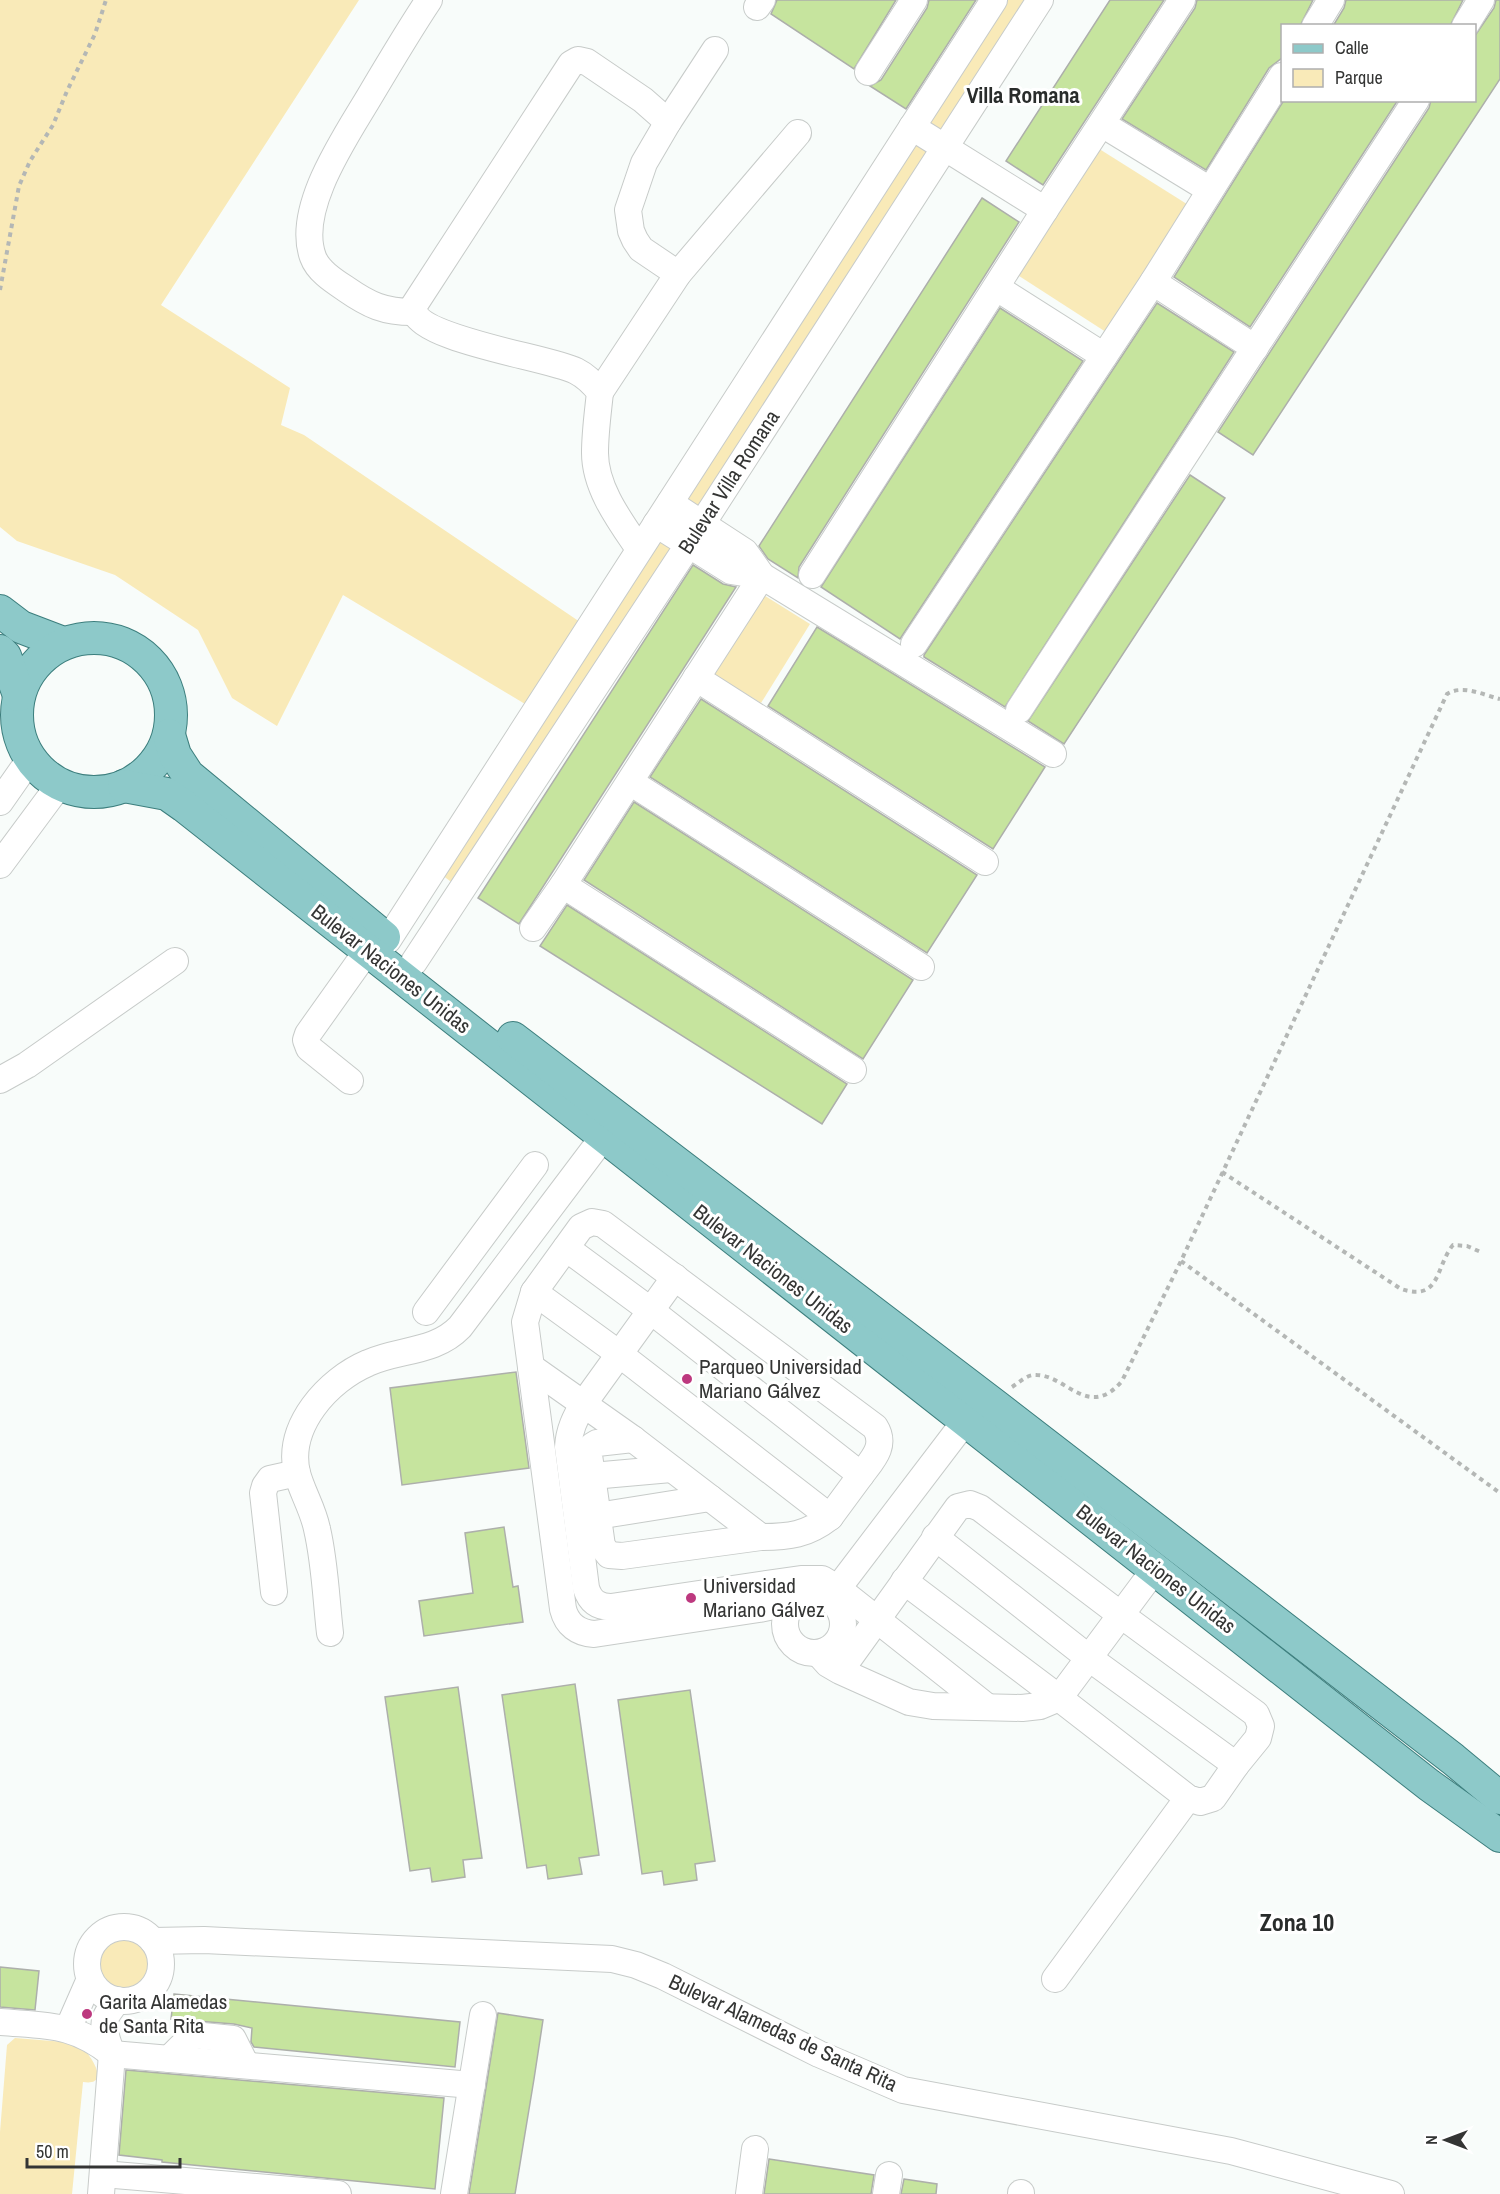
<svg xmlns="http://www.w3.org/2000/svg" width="1500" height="2194" font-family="'Archivo Narrow',sans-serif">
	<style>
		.green { fill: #f9eab8 }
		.building { fill: #c6e49e; stroke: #adafab; stroke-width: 1.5 }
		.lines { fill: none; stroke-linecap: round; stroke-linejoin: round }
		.minor-casing { stroke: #c7cbc9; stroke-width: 28 }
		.major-casing { stroke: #3c7e7d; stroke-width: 34 }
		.path { stroke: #b4b7b5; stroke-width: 4; stroke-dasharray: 4.5 4.5; stroke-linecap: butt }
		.minor { stroke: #fff; stroke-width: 26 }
		.major { stroke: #8dc9c9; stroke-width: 32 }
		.poi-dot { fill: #bd397f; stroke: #fff; stroke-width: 2 }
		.labels { text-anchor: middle; stroke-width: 6; stroke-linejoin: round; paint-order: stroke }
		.street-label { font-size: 21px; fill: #343534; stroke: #fff }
		.poi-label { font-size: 21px; fill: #343534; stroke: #fff; text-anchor: start }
		.neighbourhood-label { font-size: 22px; font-weight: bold; fill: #292c2b; stroke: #fff }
		.quarter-label { font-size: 24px; font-weight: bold; fill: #292c2b; stroke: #fff }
	</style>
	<rect width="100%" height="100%" fill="#f8fcfa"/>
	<g class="green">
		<polygon points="0,0 359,0 161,305 290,388 281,425 304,435 583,624 530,707 343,595 277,726 232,698 198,630 115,575 17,541 0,527"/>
		<polygon points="994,0 1040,0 462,890 434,869"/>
		<polygon points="1093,145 1190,206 1109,334 1013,272"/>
		<polygon points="762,594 810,624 761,703 712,673"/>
		<circle cx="124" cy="1963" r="28"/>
		<path d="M15,2038L77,2043C88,2050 114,2087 83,2082L72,2194H0V2132L7,2045Z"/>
	</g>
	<g class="building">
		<polygon points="777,0 896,0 854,69 771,14"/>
		<polygon points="929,0 976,0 906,109 870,86 881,80 927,8"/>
		<polygon points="1110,0 1164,0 1043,185 1006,161"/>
		<polygon points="1197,0 1313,0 1300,26 1282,26 1282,58 1269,68 1206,170 1122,119 1195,8"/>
		<polygon points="1346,0 1463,0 1450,26 1333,26 1344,8"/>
		<polygon points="1496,0 1500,0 1500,79 1253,455 1218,432 1429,108 1431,100 1474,100 1474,37 1494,8"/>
		<polygon points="1284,100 1398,100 1250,327 1174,277"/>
		<polygon points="982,198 1019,222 799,567 798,578 768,559 759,546"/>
		<polygon points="1157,303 1234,352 1005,707 924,657 924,655"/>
		<polygon points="1000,308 1083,361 900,639 821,587"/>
		<polygon points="1190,475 1225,498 1064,744 1028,721"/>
		<polygon points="693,565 723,584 736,587 519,924 478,898"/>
		<polygon points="817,627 1045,767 993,849 768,706"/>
		<polygon points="701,699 977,875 927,953 650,777"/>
		<polygon points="634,802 913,980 863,1059 584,880"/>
		<polygon points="567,905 847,1084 822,1124 540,946"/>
		<polygon points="516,1372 529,1468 402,1485 390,1388"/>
		<polygon points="504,1527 513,1587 518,1586 523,1622 424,1636 419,1601 473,1593 465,1533"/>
		<polygon points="575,1684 599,1855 579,1858 582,1874 548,1879 546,1865 527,1868 502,1695"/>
		<polygon points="458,1687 482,1858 463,1860 465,1877 432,1882 430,1868 410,1871 385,1697"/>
		<polygon points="690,1690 715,1861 695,1864 697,1880 664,1885 662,1871 642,1874 618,1700"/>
		<polygon points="0,1967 39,1971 35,2010 0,2007"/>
		<polygon points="174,1994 460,2022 455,2067 254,2047 251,2042 252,2028 234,2024 171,2019"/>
		<polygon points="498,2013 543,2020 534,2079 515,2194 469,2194"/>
		<polygon points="126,2070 444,2098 435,2189 162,2162 162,2160 119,2155"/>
		<polygon points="769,2159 874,2175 871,2194 764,2194"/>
		<polygon points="904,2179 937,2184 936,2194 901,2194"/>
	</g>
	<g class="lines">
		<defs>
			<g id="minor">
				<polyline points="757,7 762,0"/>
				<polyline points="1315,26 1331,0"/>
				<polyline points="1465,26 1481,0"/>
				<polyline points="868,72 914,0"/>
				<polyline points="1102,124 1210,190"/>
				<polyline points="912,127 1045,210"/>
				<polyline points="678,274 641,249 635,240 631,231 628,210 644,163 668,122 715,50"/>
				<polyline points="1153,282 1255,348"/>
				<polyline points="997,288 1104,356"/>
				<path d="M413,312C384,312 369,305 346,289C334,281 318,271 313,257C295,208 347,135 371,94C390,62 409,30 429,0"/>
				<polyline points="600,392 678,274 798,133"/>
				<polyline points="670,503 745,552 762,576 1053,754"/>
				<polyline points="656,524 731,571 762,576"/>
				<path d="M639,549C620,521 595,488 595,453C595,432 598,412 600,392C593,383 586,376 576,371C548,357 415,340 413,307L571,64L578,60L587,62L643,100L668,122"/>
				<polyline points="812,575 1045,210 1182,0"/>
				<polyline points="914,644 1153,282 1282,76"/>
				<polyline points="696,678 985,862"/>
				<polyline points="1019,710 1416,100"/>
				<polyline points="630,782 921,967"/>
				<polyline points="0,802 30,759"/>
				<polyline points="0,865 60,784"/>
				<polyline points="563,885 853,1070"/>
				<polyline points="533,928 563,885 762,576"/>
				<polyline points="388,940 994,0"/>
				<polyline points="414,962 689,544 1040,0"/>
				<polyline points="0,1080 27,1065 175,961"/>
				<polyline points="350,1081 309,1048 306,1040 308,1034 367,951"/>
				<polyline points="566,1248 650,1310 861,1475 830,1517"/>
				<path d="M675,1277L584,1403C575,1418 569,1430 568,1447L586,1588C590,1601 598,1607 611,1607L801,1579H822L837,1588L986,1706"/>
				<polyline points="426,1312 535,1165"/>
				<path d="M531,1367L633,1439L761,1537C789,1537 807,1535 830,1517L618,1353L534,1292"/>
				<polyline points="633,1439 597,1443 592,1446 589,1455 602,1546 609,1555 622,1556 761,1537"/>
				<polyline points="592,1476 671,1469"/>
				<polyline points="597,1516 710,1498"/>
				<polyline points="935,1537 1089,1658 1236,1765"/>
				<polyline points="904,1581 1059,1698 1155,1569"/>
				<polyline points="274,1592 263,1493 265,1486 270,1479 297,1473"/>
				<circle cx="814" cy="1624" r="29"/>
				<polyline points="829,1600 966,1420"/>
				<path d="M797,1601L759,1609L594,1634C578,1633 567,1625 563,1609L525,1322L534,1292L581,1227L592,1222L603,1224L875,1427C887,1446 872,1460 861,1475"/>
				<path d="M330,1633C326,1599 325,1563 317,1529C313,1509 302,1492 297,1473C286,1426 328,1380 368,1363C399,1349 435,1353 460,1327L604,1136"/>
				<polyline points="819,1654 828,1664 840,1671 909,1702 933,1706 1022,1708 1040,1706 1059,1698 1188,1798 1200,1802 1213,1798 1236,1765 1258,1738 1261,1726 1256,1714 1121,1615 980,1508 970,1504 958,1507 840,1671"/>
				<circle cx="124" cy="1964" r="37"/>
				<polyline points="153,1941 204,1940 612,1959 636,1965 663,1976 819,2054 903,2090 1231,2151 1391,2194"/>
				<polyline points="1055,1979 1188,1798"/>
				<path d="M0,2022C48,2026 73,2023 112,2054L472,2085"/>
				<polyline points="68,2029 90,1979"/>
				<polyline points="169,2059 193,2035 233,2039 246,2065"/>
				<polyline points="103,2174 338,2194"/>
				<path d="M101,2194L112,2054C108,2042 101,2029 106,2017C109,2010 114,2006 117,2000"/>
				<polyline points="454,2194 483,2015"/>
				<polyline points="749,2194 755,2149"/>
				<polyline points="886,2194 889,2175"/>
				<polyline points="1021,2194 1021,2193"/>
			</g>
			<g id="major">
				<polyline points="0,611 21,627 63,643"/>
				<circle cx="94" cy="715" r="77"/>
				<polyline points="0,651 5,656 19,695"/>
				<polyline points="169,735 175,755 188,775 384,937"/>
				<polyline points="124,786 167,794 184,806 1429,1785 1500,1836"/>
				<polyline points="513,1038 997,1407 1453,1759 1500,1798"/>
			</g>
		</defs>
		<use href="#minor" class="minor-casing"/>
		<use href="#major" class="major-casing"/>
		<g class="path">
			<polyline points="0,290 19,186 30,161 53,125 67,91 95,34 106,0"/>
			<path d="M1222,1172L1401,1289C1441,1302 1435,1267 1453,1245L1467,1246L1483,1253"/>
			<polyline points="1181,1261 1500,1493"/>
			<path d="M1012,1387C1020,1382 1027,1374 1037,1375C1067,1376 1089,1420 1122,1381L1181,1261L1447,694C1463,684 1483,695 1500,699"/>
		</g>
		<use href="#minor" class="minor"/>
		<use href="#major" class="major"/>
	</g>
	<g class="poi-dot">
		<circle cx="687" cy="1379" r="6"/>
		<circle cx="691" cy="1598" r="6"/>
		<circle cx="87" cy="2014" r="6"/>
	</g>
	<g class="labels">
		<g class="street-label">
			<text transform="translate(729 482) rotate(-57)" y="7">Bulevar Villa Romana</text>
			<text transform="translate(391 969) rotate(38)" y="7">Bulevar Naciones Unidas</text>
			<text transform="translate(773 1269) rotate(38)" y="7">Bulevar Naciones Unidas</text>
			<text transform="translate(1156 1569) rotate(38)" y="7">Bulevar Naciones Unidas</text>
			<text transform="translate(783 2033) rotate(25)" y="7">Bulevar Alamedas de Santa Rita</text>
		</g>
		<g class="poi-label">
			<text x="699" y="1374">Parqueo Universidad<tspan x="699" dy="24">Mariano Gálvez</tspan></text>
			<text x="703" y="1593">Universidad<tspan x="703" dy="24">Mariano Gálvez</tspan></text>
			<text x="99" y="2009">Garita Alamedas<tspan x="99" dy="24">de Santa Rita</tspan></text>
		</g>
		<g class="neighbourhood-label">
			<text x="1023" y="103">Villa Romana</text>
		</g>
		<g class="quarter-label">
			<text x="1297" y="1931">Zona 10</text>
		</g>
	</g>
	<rect x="1281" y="24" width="195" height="78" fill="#ffffff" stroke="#aeaeae" stroke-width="1.5"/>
	<rect x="1293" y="44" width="30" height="9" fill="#8dc9c9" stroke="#aeaeae" stroke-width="1.5"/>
	<text x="1335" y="54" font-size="18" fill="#343534">Calle</text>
	<rect x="1293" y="69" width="30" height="18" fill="#f9eab8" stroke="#aeaeae" stroke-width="1.5"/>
	<text x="1335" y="84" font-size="18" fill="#343534">Parque</text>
	<g transform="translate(1446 2140) rotate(270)" stroke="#ffffff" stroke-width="4.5" paint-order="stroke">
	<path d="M0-4.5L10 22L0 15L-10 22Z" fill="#343534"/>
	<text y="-9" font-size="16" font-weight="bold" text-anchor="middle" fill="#343534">N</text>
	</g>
	<path d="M27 2158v9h153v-9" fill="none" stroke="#343534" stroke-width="3"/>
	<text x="36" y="2158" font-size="18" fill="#343534" stroke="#ffffff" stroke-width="4.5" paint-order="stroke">50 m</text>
</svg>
